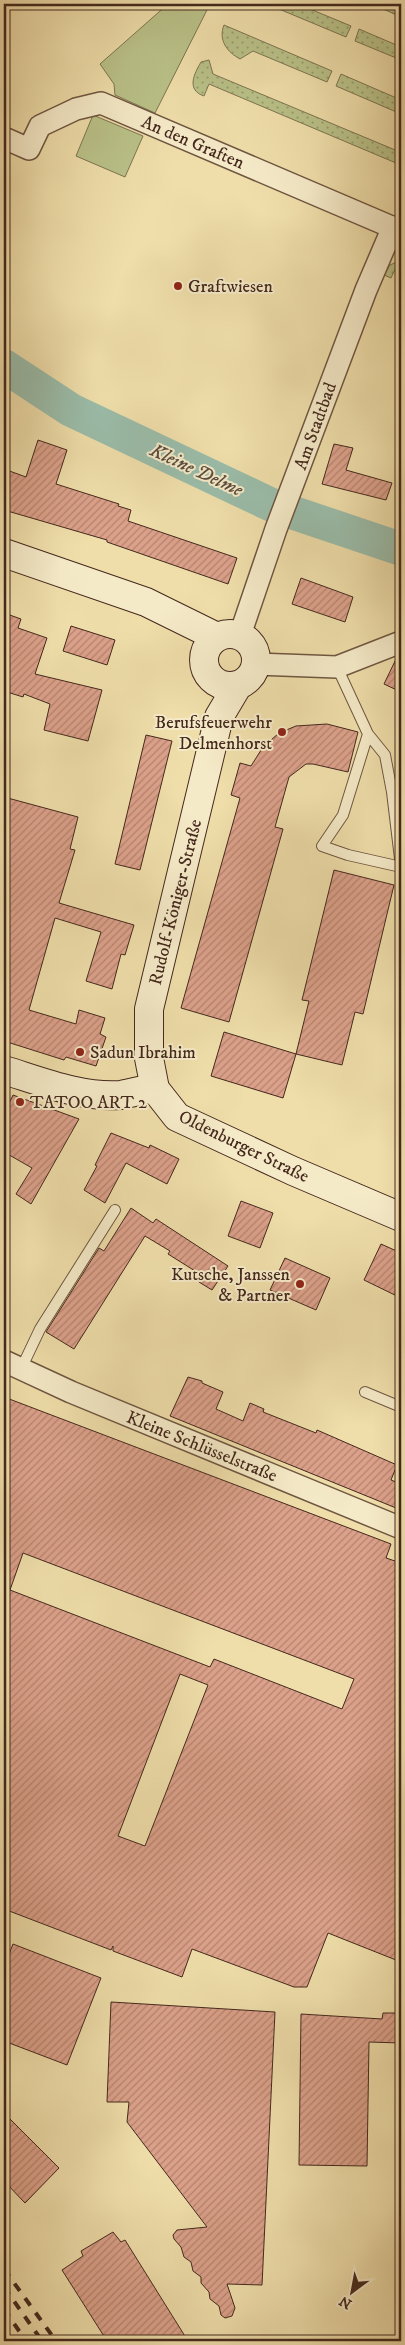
<svg xmlns="http://www.w3.org/2000/svg" width="405" height="2345" font-family="'IM FELL DW Pica',serif">
	<style>
		.grass { fill: url(#grass-dots); stroke: #7e7452 }
		.green { fill: #b9c188; stroke: #7e7452 }
		.lines { fill: none; stroke-linecap: round; stroke-linejoin: round }
		.river { stroke: #9abca9; stroke-width: 34 }
		.building { fill: url(#building-hatch); stroke: #44281d; fill-rule: evenodd }
		.lane-casing { stroke: #6f5640; stroke-width: 12 }
		.street-casing { stroke: #6f5640; stroke-width: 24 }
		.secondary-casing { stroke: #44281d; stroke-width: 30 }
		.lane { stroke: #f5eac8; stroke-width: 10 }
		.street { stroke: #f5eac8; stroke-width: 21 }
		.secondary { stroke: #f5eac8; stroke-width: 28 }
		.rail { stroke: #44281d; stroke-width: 4; stroke-dasharray: 9 9; stroke-linecap: butt }
		.poi-dot { fill: #8f2418; stroke: #f5eac8; stroke-width: 2 }
		.labels { text-anchor: middle; stroke-width: 4; stroke-linejoin: round; paint-order: stroke }
		.street-label { font-size: 18px; fill: #44281d; stroke: #f5eac8 }
		.poi-label { font-size: 18px; fill: #44281d; stroke: #f5eac8; text-anchor: start }
		.water-label { font-size: 19px; font-style: italic; fill: #5a4d40; stroke: #f5eac8 }
	</style>
	<defs>
		<pattern id="grass-dots" width="8" height="8" patternUnits="userSpaceOnUse" patternTransform="scale(1.25)"><rect width="8" height="8" fill="#b9c188"/><path d="M2 2h.1M6 6h.1" fill="none" stroke="#989d6f" stroke-width="1.8" stroke-linecap="round"/></pattern>
		<pattern id="building-hatch" width="6" height="6" patternUnits="userSpaceOnUse" patternTransform="scale(1.25)"><rect width="6" height="6" fill="#dca18a"/><path d="M-1 1l2-2M0 6l6-6M5 7l2-2" fill="none" stroke="#b48370"/></pattern>
	</defs>
	<rect width="100%" height="100%" fill="#efdeaa"/>
	<filter id="stains"><feTurbulence type="fractalNoise" baseFrequency=".004" numOctaves="4"/><feColorMatrix values="0 0 0 0 .2 0 0 0 0 .09 0 0 0 0 .02 0 0 0 .5 -.17"/></filter>
	<radialGradient id="worn" r=".72"><stop offset=".6" stop-color="#630" stop-opacity="0"/><stop offset="1" stop-color="#630" stop-opacity=".3"/></radialGradient>
	<g class="grass">
		<polygon points="267,4 298,4 351,26 346,37"/>
		<polygon points="372,4 401,4 401,17"/>
		<path d="M224,25L332,71L327,82L253,51L240,59C227,52 218,40 224,25Z"/>
		<polygon points="359,29 401,47 401,60 355,41"/>
		<path d="M209,60L213,74L400,152L396,163L209,84L204,96C186,90 194,74 201,62Z"/>
		<polygon points="341,74 401,100 401,114 336,86"/>
		<polygon points="401,260 401,267 397,265 391,278 384,275 390,265"/>
	</g>
	<g class="green">
		<polygon points="168,4 210,4 155,113 115,95 114,84 100,64"/>
		<polygon points="93,115 143,136 125,177 76,156"/>
	</g>
	<g class="lines">
		<polyline class="river" points="4,366 71,410 276,507 401,549"/>
	</g>
	<g class="building">
		<polygon points="38,440 67,450 56,484 119,504 118,506 131,510 128,521 237,558 228,584 107,542 107,540 4,510 4,469 26,477"/>
		<polygon points="334,444 353,448 346,470 392,483 386,500 322,484"/>
		<polygon points="301,578 353,597 345,622 292,604"/>
		<polygon points="4,613 21,619 18,628 47,638 35,674 102,690 88,741 44,730 50,704 24,694 23,697 4,691"/>
		<polygon points="71,626 115,640 107,665 63,651"/>
		<polygon points="401,655 401,692 384,684 397,657"/>
		<polygon points="327,724 358,732 348,772 313,764 306,764 289,777 275,827 283,829 229,1022 181,1008 240,798 231,795 240,763 251,766 263,747 279,733 296,726"/>
		<polygon points="146,735 172,741 140,870 115,864"/>
		<polygon points="4,797 78,817 70,849 75,850 59,903 134,925 125,955 121,954 112,989 86,981 101,932 55,918 29,1010 76,1024 79,1010 105,1018 100,1034 106,1037 96,1066 66,1057 64,1060 4,1041"/>
		<polygon points="334,870 394,885 363,1014 355,1012 342,1065 296,1054 309,1001 302,1000"/>
		<polygon points="224,1032 296,1054 283,1098 211,1076"/>
		<polygon points="13,1095 79,1119 31,1204 16,1194 32,1168 4,1152 4,1114"/>
		<polygon points="111,1133 149,1148 150,1145 179,1159 167,1184 126,1163 105,1203 84,1190 97,1166 95,1165"/>
		<polygon points="241,1201 273,1213 260,1248 228,1236"/>
		<polygon points="131,1208 153,1223 156,1219 228,1266 212,1290 199,1282 203,1276 168,1254 170,1251 145,1236 74,1349 46,1332 99,1248 104,1251"/>
		<polygon points="381,1244 401,1253 401,1298 364,1280"/>
		<polygon points="285,1258 330,1278 316,1310 270,1290"/>
		<polygon points="188,1377 202,1381 202,1383 223,1392 216,1409 243,1421 250,1403 264,1409 263,1412 316,1433 317,1430 397,1465 391,1480 401,1484 401,1510 170,1416"/>
		<path d="M4,1397L391,1544L386,1558L401,1563V1962L328,1933L307,1987H294L192,1949L182,1977L113,1951V1946L111,1950L4,1909ZM23,1553L354,1679L342,1709L214,1659L210,1667L10,1590ZM180,1674L208,1685L145,1846L118,1836Z"/>
		<polygon points="13,1944 101,1978 67,2065 4,2041 4,1967"/>
		<polygon points="111,2002 275,2012 262,2285 227,2284 235,2308 232,2316 225,2318 221,2315 219,2306 210,2299 209,2292 201,2283 201,2277 193,2271 191,2262 184,2257 181,2247 174,2239 173,2235 177,2230 207,2227 127,2122 129,2102 107,2102"/>
		<polygon points="383,2013 401,2013 401,2043 369,2042 367,2166 299,2165 301,2014 382,2019"/>
		<polygon points="4,2113 59,2168 25,2203 4,2181"/>
		<polygon points="113,2232 121,2242 125,2240 188,2341 107,2341 62,2270 83,2256 81,2251"/>
	</g>
	<g class="lines">
		<defs>
			<g id="lane">
				<polyline points="337,667 368,734 343,815 322,846 348,855 401,867 392,792 385,755 368,734"/>
				<polyline points="21,1369 40,1329 115,1210"/>
				<polyline points="365,1392 401,1407"/>
			</g>
			<g id="street">
				<polyline points="4,138 29,149 40,126 76,109 101,103 401,231"/>
				<polyline points="240,635 276,529 366,290 393,227"/>
				<polyline points="256,664 337,667 401,642"/>
				<polyline points="4,1361 71,1392 401,1528"/>
			</g>
			<g id="secondary">
				<polyline points="4,553 146,602 217,637"/>
				<circle cx="230" cy="660" r="26"/>
				<polyline points="238,685 219,717 149,1009 149,1058 155,1089 177,1117 293,1171 401,1217"/>
				<path d="M4,1070C40,1081 82,1098 121,1095C132,1093 143,1089 155,1089"/>
			</g>
		</defs>
		<use href="#lane" class="lane-casing"/>
		<use href="#street" class="street-casing"/>
		<use href="#secondary" class="secondary-casing"/>
		<use href="#lane" class="lane"/>
		<use href="#street" class="street"/>
		<use href="#secondary" class="secondary"/>
		<g class="rail">
			<polyline points="4,2269 56,2341"/>
			<polyline points="4,2287 42,2341"/>
			<polyline points="4,2309 26,2341"/>
		</g>
	</g>
	<g class="poi-dot">
		<circle cx="178" cy="286" r="5"/>
		<circle cx="282" cy="732" r="5"/>
		<circle cx="80" cy="1052" r="5"/>
		<circle cx="20" cy="1102" r="5"/>
		<circle cx="300" cy="1284" r="5"/>
	</g>
	<g class="labels">
		<g class="street-label">
			<text transform="translate(193 142) rotate(23)" y="6">An den Graften</text>
			<text transform="translate(315 426) rotate(-70)" y="6">Am Stadtbad</text>
			<text transform="translate(175 902) rotate(-76)" y="6">Rudolf-Königer-Straße</text>
			<text transform="translate(244 1146) rotate(26)" y="6">Oldenburger Straße</text>
			<text transform="translate(202 1446) rotate(22)" y="6">Kleine Schlüsselstraße</text>
		</g>
		<g class="poi-label">
			<text x="188" y="292">Graftwiesen</text>
			<text x="272" y="728" text-anchor="end">Berufsfeuerwehr<tspan x="272" dy="21">Delmenhorst</tspan></text>
			<text x="90" y="1058">Sadun Ibrahim</text>
			<text x="30" y="1108">TATOO ART 2</text>
			<text x="290" y="1280" text-anchor="end">Kutsche, Janssen<tspan x="290" dy="21">&amp; Partner</tspan></text>
		</g>
		<g class="water-label">
			<text transform="translate(197 469) rotate(25)" y="7">Kleine Delme</text>
		</g>
	</g>
	<rect width="405" height="2345" fill="none" stroke="#efdeaa" stroke-width="20"/>
	<rect x="5" y="5" width="395" height="2335" fill="none" stroke="#44281d" stroke-width="2.5"/>
	<rect x="10" y="10" width="385" height="2325" fill="none" stroke="#44281d"/>
	<g transform="translate(352 2292) rotate(212)" stroke="#f5eac8" stroke-width="4" paint-order="stroke">
	<path d="M0-4L9 19L0 12L-9 19Z" fill="#44281d"/>
	<text y="-8" font-size="14" font-weight="bold" text-anchor="middle" fill="#44281d">N</text>
	</g>
	<rect width="100%" height="100%" filter="url(#stains)"/>
	<rect width="100%" height="100%" fill="url(#worn)"/>
</svg>
